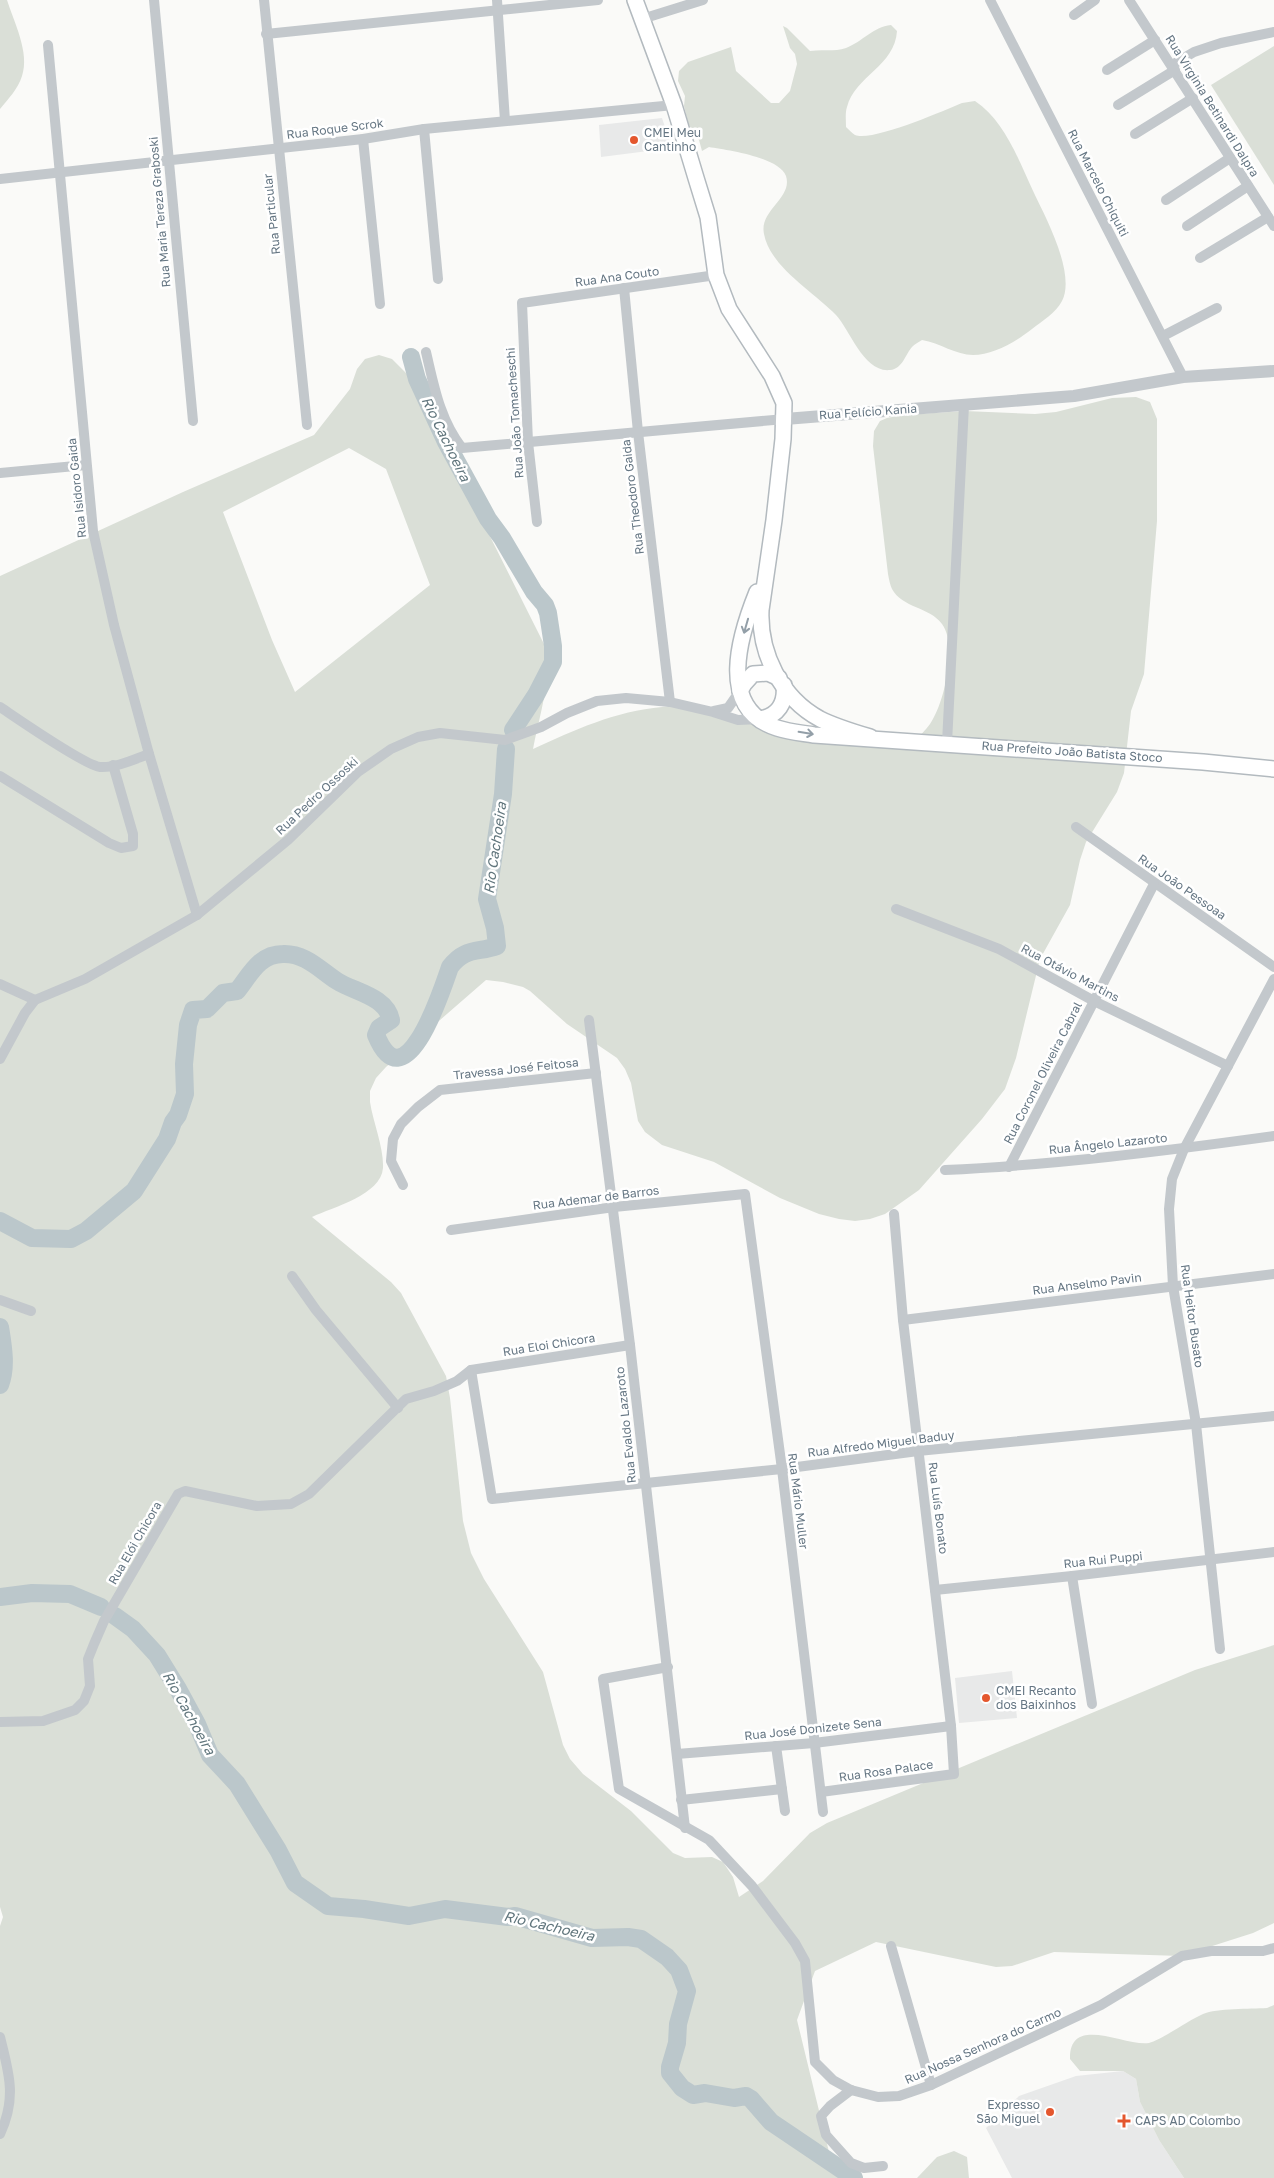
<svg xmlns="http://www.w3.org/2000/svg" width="1274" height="2178" font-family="'Golos Text',sans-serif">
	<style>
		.built { fill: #e8e9e9 }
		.green { fill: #dadfd7; fill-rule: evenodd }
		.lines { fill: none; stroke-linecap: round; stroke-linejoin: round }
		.river { stroke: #bbc7cb; stroke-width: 18 }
		.secondary-casing { stroke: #b3babf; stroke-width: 18 }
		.minor { stroke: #c3c8cc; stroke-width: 10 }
		.tertiary { stroke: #c3c8cc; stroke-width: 12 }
		.secondary { stroke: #fff; stroke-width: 15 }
		.oneway { stroke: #939fa8 }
		.poi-dot { fill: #e4572e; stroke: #fff; stroke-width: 2 }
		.labels { text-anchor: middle; stroke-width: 5; stroke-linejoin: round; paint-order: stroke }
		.street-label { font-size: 12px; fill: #657683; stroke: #fff }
		.poi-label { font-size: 12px; fill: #657683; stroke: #fff; text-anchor: start }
		.water-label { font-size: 14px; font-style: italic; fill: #60757c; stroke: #fff }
	</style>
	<rect width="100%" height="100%" fill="#fafaf8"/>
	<g class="built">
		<polygon points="662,118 672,148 601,157 599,125"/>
		<polygon points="1012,1671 1017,1718 959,1723 955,1678"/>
		<polygon points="1123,2071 1136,2079 1140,2102 1159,2140 1184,2178 1012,2178 986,2128 1019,2096 1076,2076"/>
	</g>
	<g class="green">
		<path d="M0,0H7C14,22 30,53 22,76C18,89 8,99 0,109Z"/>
		<path d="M891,25L897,31C895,66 855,76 847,107C845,113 846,121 846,127C848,129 852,133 855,135C872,142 943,111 962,103L975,101C1005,121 1019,161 1034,193C1046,218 1076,274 1062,301C1056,313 1042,321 1032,329C1017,341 993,355 973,355C956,355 940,343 922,340C919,342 915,344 913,346C905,354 903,369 890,370C864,373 850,330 836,315C814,292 770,267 764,234C759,210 793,198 786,176C779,157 727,150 709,147L702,151L699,140L695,136L688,123L684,106L685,96L678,81L679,71L688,62L731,47L736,71L771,103H779L790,91L797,64L795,54L790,48L783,26L787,28L810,51C822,49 834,52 846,48C862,42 873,27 891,25Z"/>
		<polygon points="1274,46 1274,185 1211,85"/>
		<path d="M379,355L392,359L410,377L544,644C553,678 539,716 533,749C574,730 616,711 662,707C693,704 722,717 752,722C805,731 861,735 915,741C920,735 926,730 930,724C944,704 958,645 942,624C930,607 902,608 892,589C890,585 889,579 888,574L873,446L874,431L880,421L887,418L902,415L965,411L1035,414L1056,412L1112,398L1136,397L1150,402L1157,419V521L1144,674L1131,711L1124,773L1117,792L1086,842L1080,860L1070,905L1040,959L1016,1058L1005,1089L982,1119L919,1190L885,1214L870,1219L855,1221L839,1219L819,1214L780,1198L714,1162L662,1145L645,1132L638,1121L631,1083L625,1069L617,1058L567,1024L530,991L523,987L503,982L486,980L386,1067L376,1078L370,1091V1102C373,1122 384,1148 383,1168C381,1195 333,1207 312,1217L391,1282L401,1293L446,1376L450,1398L463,1521L471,1553L484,1579L543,1672L563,1745L570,1759L583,1774L631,1811L673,1853L685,1858L712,1857L723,1862L733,1877L739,1897L763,1881L810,1833L827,1823L1195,1670L1274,1645V1923L1253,1933L1181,1956L1054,1952L1012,1966L996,1967L876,1942L815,1971L797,2020L830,2156L863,2178H0V1926L3,1917L0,1907V576L183,492L314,435L350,389L357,369L365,359ZM349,448L386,469L430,585L295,692L272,640L223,512Z"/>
		<path d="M1274,2005V2178H1184L1159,2140L1140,2102L1136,2079L1123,2071H1080L1070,2059C1069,2013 1126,2047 1149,2043C1161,2040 1189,2020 1203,2014C1217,2008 1250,2009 1267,2008Z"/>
		<polygon points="954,2151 967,2157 969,2178 917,2178 937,2157"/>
	</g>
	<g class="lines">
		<g class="river">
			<polyline points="411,357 417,379 446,442 488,519 502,538 534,592 545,605 548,613 553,646 553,662 536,695 513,730"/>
			<path d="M0,1221L32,1238L71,1239L86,1231L134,1191L167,1139L173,1122L178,1115L185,1094L184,1064L188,1025L193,1010L207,1009L223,993L237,991C250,975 259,954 283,954C305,953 320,970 337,981C354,992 386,996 391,1020L379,1028L376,1035C405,1106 442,990 450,967C465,947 478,953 497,946L495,928L487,899L503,794L506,749"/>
			<path d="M0,1327C3,1346 7,1367 0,1385"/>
			<polyline points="0,1597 32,1593 70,1594 101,1607"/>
			<polyline points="115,1616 133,1629 157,1655 178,1689 197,1724 210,1755 237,1784 278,1850 295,1883 328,1906 364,1909 409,1916 445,1909 508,1917 515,1916 592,1938 628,1937 641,1939 667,1957 679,1970 687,1991 678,2024 677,2043 670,2067 670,2073 682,2088 693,2095 705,2093 734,2098 746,2096 751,2099 771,2122 854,2178"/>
		</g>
		<defs>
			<g id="secondary">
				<path d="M635,0L674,105L696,178L708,217L716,275L729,309L772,376L784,403L783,439L774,520L761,610C759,653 781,698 820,719C836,727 853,732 870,737"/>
				<path d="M757,592C740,634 716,709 777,728C789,732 802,733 814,735L1203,762L1274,769"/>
				<polyline points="740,691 744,684 753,674 768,673 779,678"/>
				<path d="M760,719C778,716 786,703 784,685"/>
			</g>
		</defs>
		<use href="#secondary" class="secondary-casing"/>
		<g class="minor">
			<polyline points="154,0 193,421"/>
			<polyline points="264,0 307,425"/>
			<polyline points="497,0 505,121"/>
			<polyline points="990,0 1183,377"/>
			<polyline points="1129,0 1274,226"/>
			<polyline points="1074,15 1095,0"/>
			<polyline points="642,19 703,0"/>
			<polyline points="266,34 598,0"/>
			<polyline points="48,45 93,531 114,625 149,754 197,915"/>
			<polyline points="1172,65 1194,52 1221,43 1274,32"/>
			<polyline points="1107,70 1155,40"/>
			<polyline points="1118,105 1175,70"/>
			<polyline points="424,129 438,279"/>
			<polyline points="1135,134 1193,98"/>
			<polyline points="363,139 380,304"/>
			<polyline points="0,179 363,139 424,129 674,105"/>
			<polyline points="1166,200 1230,158"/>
			<polyline points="1187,226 1248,186"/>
			<polyline points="1200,258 1268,217"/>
			<polyline points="624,288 638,432 670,702"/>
			<polyline points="1163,336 1217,308"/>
			<path d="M426,352C434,386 440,420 462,448L785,419"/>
			<polyline points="0,473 86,465"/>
			<polyline points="537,522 528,442 522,303 716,275"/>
			<path d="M0,707C18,719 84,765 100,767C116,768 135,759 149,754"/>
			<polyline points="714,711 728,708 740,691"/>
			<polyline points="947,743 964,405"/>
			<polyline points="0,776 109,843 121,848 133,846 133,834 113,765"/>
			<polyline points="1076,827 1274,967"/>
			<polyline points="896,909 999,949 1094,1001 1228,1066"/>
			<polyline points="0,984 35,1000"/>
			<polyline points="589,1020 630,1345 685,1828"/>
			<polyline points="0,1059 25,1013 35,1000 85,979 197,915 288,840 358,772 391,749 418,737 440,733 505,740 541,727 567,713 597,701 626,698 670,702 713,712 738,720 760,719"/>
			<polyline points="1009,1167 1154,884"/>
			<path d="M945,1170C1055,1165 1165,1151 1274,1136"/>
			<polyline points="403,1185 391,1161 393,1139 401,1124 418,1107 440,1090 596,1073"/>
			<polyline points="451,1230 614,1207 745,1194 782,1469 823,1812"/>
			<polyline points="292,1276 316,1310 398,1408"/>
			<polyline points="0,1300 31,1311"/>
			<polyline points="903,1320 1274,1274"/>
			<polyline points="471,1370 492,1499 782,1469 918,1451 1274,1416"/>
			<polyline points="1072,1576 1092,1704"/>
			<polyline points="935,1590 1072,1576 1274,1552"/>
			<polyline points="1220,1649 1196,1424 1173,1286 1169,1209 1172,1179 1184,1149 1274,979"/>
			<polyline points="668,1667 603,1679 619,1789 709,1840 752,1886 795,1943 805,1961 815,2062 833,2080 851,2090 878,2097 899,2096 931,2085 1101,2005 1182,1956 1211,1951 1263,1951 1274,1948"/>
			<polyline points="0,1722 43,1721 75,1710 84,1701 90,1686 88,1659 94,1644 104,1621 178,1494 185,1491 257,1506 291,1504 309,1494 406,1399 434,1391 457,1381 471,1370 630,1345"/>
			<polyline points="776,1746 785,1811"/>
			<polyline points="677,1754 814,1743 951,1726"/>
			<polyline points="821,1792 954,1774 951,1726 903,1320 894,1214"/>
			<polyline points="681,1800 782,1789"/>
			<polyline points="891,1946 931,2085"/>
			<path d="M0,2037C9,2073 17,2098 0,2134"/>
			<polyline points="851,2090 830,2106 821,2116 826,2135 851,2163 864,2168 883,2166"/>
		</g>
		<polyline class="tertiary" points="785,419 1074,396 1183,377 1274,371"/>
		<use href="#secondary" class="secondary"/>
	</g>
	<defs><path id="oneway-shaft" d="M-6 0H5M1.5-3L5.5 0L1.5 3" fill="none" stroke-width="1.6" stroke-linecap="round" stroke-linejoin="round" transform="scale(1.25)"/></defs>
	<g class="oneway">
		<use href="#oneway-shaft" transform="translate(746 626) rotate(106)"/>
		<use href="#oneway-shaft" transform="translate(806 733) rotate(9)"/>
	</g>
	<g class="poi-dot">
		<circle cx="634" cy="140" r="5"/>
		<circle cx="986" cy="1698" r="5"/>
		<circle cx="1050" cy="2112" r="5"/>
		<path d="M1121.5 2113.5h5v5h5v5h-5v5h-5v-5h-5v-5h5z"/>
	</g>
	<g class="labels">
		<g class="street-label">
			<text transform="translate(1212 106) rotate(58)" y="4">Rua Virginia Betinardi Dalpra</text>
			<text transform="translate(335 129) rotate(-7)" y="4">Rua Roque Scrok</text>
			<text transform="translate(1098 183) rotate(63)" y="4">Rua Marcelo Chiquiti</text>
			<text transform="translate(160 212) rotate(-95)" y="4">Rua Maria Tereza Graboski</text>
			<text transform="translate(272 214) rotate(-96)" y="4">Rua Particular</text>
			<text transform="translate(617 277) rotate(-8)" y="4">Rua Ana Couto</text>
			<text transform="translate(868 412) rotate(-4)" y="4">Rua Felício Kania</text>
			<text transform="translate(515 413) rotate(-94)" y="4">Rua João Tomacheschi</text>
			<text transform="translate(77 488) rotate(-96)" y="4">Rua Isidoro Gaida</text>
			<text transform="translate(633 497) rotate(-97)" y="4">Rua Theodoro Gaida</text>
			<text transform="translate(1072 752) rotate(4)" y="4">Rua Prefeito João Batista Stoco</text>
			<text transform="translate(317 796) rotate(-43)" y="4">Rua Pedro Ossoski</text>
			<text transform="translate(1182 887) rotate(35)" y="4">Rua João Pessoaa</text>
			<text transform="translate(1070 973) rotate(28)" y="4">Rua Otávio Martins</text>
			<text transform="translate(516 1069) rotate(-6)" y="4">Travessa José Feitosa</text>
			<text transform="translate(1043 1073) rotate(-63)" y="4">Rua Coronel Oliveira Cabral</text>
			<text transform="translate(1108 1144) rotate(-6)" y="4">Rua Ângelo Lazaroto</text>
			<text transform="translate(596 1198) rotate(-7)" y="4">Rua Ademar de Barros</text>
			<text transform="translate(1087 1284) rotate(-7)" y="4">Rua Anselmo Pavin</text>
			<text transform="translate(1192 1316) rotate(82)" y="4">Rua Heitor Busato</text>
			<text transform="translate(549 1345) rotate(-9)" y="4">Rua Eloi Chicora</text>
			<text transform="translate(626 1425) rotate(-96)" y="4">Rua Evaldo Lazaroto</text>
			<text transform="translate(881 1444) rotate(-7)" y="4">Rua Alfredo Miguel Baduy</text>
			<text transform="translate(798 1501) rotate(83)" y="4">Rua Mário Muller</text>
			<text transform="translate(938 1508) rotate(83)" y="4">Rua Luís Bonato</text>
			<text transform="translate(135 1543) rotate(-60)" y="4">Rua Elói Chicora</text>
			<text transform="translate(1103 1560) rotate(-6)" y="4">Rua Rui Puppi</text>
			<text transform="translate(813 1729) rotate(-6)" y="4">Rua José Donizete Sena</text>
			<text transform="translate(886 1771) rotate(-8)" y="4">Rua Rosa Palace</text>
			<text transform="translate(983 2046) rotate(-24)" y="4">Rua Nossa Senhora do Carmo</text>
		</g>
		<g class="poi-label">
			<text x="644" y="137">CMEI Meu<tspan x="644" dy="14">Cantinho</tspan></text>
			<text x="996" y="1695">CMEI Recanto<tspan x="996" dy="14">dos Baixinhos</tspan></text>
			<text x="1040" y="2109" text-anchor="end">Expresso<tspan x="1040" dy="14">São Miguel</tspan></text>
			<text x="1135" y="2125">CAPS AD Colombo</text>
		</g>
		<g class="water-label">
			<text transform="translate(446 439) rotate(64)" y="5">Rio Cachoeira</text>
			<text transform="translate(495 848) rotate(-82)" y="5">Rio Cachoeira</text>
			<text transform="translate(189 1713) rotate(61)" y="5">Rio Cachoeira</text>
			<text transform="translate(549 1926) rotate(13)" y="5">Rio Cachoeira</text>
		</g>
	</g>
</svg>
